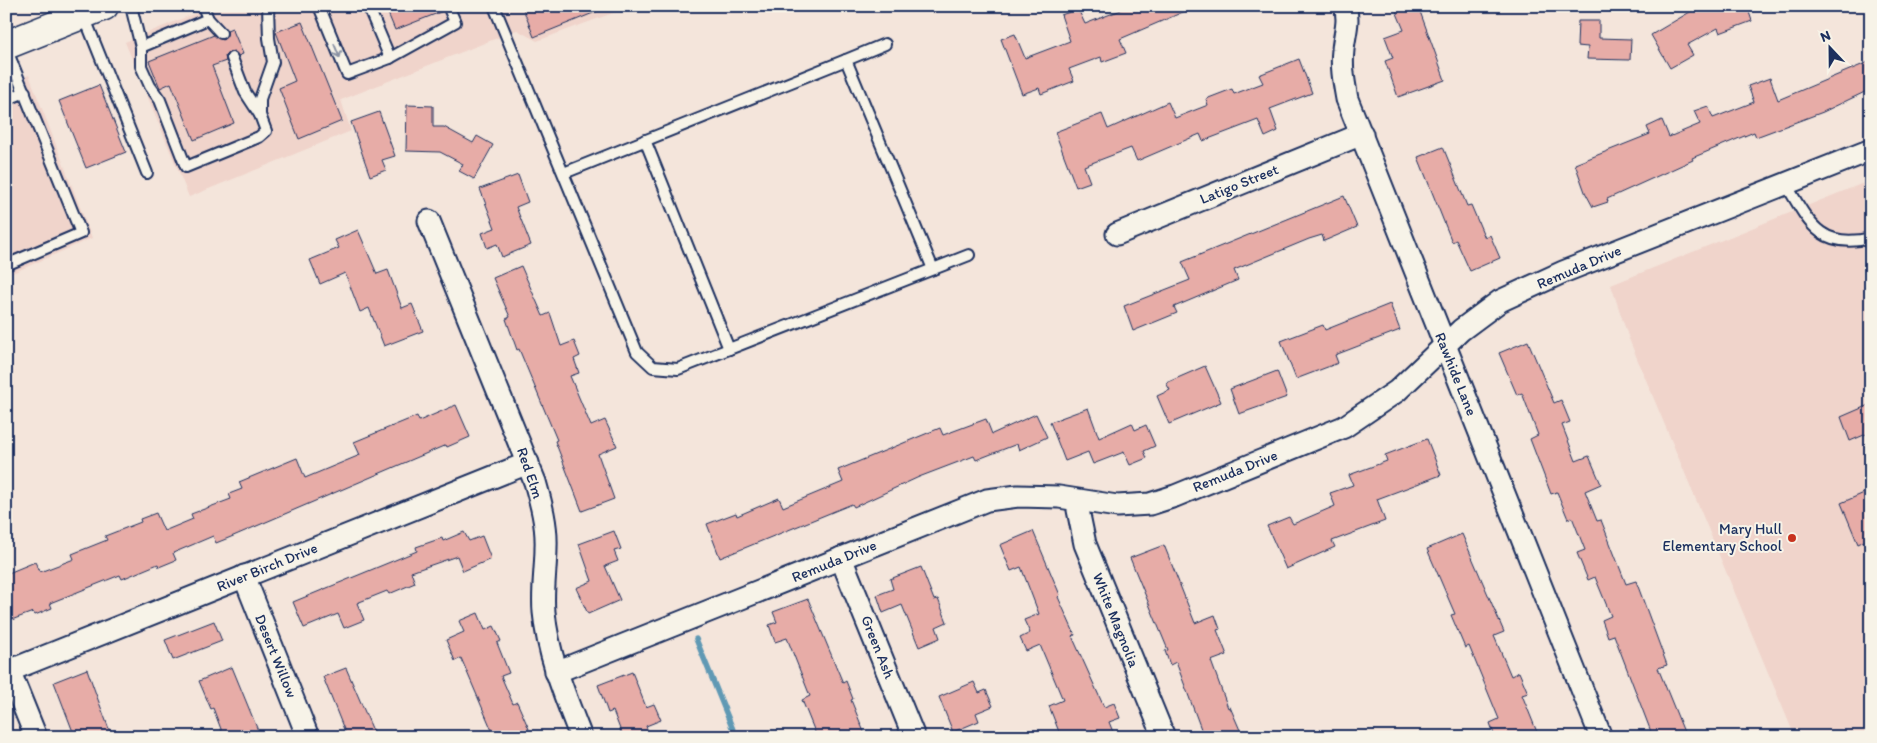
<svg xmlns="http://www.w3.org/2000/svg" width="1877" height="743" font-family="Itim,sans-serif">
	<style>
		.built { fill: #f0d4cb }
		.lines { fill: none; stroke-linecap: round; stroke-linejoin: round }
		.stream { stroke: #6199b4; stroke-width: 5.5 }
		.building { fill: #e7aca7; stroke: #1b2f5e }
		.lane-casing { stroke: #1b2f5e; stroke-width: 14 }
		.street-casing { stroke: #1b2f5e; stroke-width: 25 }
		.secondary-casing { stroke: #1b2f5e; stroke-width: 31 }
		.lane { stroke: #f7f3e8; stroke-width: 10 }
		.street { stroke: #f7f3e8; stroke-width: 21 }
		.secondary { stroke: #f7f3e8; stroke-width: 28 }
		.oneway { stroke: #8991a3 }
		.poi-dot { fill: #c8321e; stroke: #f7f3e8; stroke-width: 2 }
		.labels { text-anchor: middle; stroke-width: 4; stroke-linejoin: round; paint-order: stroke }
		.street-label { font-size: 15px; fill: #1b2f5e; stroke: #f7f3e8 }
		.poi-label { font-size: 15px; fill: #1b2f5e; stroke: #f7f3e8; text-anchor: end }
	</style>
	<rect width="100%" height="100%" fill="#f4e5db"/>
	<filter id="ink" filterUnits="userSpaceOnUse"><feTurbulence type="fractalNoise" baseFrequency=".02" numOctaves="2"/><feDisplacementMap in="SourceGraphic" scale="10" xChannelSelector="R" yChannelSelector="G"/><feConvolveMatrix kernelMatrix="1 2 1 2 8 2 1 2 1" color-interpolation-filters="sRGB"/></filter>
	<g filter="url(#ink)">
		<g class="built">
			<polygon points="213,6 632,6 537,41 517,30 341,100 351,131 189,197 125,42"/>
			<polygon points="29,75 92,238 6,276 6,84"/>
			<polygon points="1871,180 1871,737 1795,737 1629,339 1611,285"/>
		</g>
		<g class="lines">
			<polyline class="stream" points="696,639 736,737"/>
		</g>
		<g class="building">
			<polygon points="385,6 441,6 443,11 395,30"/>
			<polygon points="522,6 608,6 608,7 534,37"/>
			<polygon points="1120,6 1197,6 1120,39 1126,53 1102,62 1101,57 1069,69 1074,81 1041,94 1039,88 1022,94 1001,39 1015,34 1025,58 1070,41 1061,15 1078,9 1085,24 1121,10"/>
			<polygon points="1394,6 1418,6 1445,80 1398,97 1385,61 1393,58 1385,37 1404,30"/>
			<polygon points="1700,6 1747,6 1752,21 1720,33 1718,28 1687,45 1693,55 1670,68 1651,35"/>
			<polygon points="1578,21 1599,21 1599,38 1631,39 1630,60 1587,59 1588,47 1577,46"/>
			<polygon points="302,22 342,121 299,139 279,88 295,81 276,32"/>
			<polygon points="232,28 243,54 238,56 234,51 229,52 225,56 226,61 212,66 234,123 194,140 171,83 160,88 149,61 214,35 223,40 227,35 227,30"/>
			<polygon points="1299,59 1312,93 1270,109 1278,131 1265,137 1258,120 1203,141 1200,134 1137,161 1131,148 1084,166 1090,182 1076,187 1055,132 1102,114 1108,129 1168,102 1175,118 1208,105 1206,99 1232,89 1234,94 1263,83 1259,75"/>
			<polygon points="1871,61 1871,89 1823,112 1756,137 1754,132 1692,158 1693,160 1607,199 1608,202 1593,207 1585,192 1575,164 1650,134 1647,127 1662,120 1669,137 1700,124 1694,111 1708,106 1713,118 1754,102 1748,86 1770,78 1778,100"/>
			<polygon points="99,85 126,152 86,168 59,101"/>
			<polygon points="407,105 433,106 433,127 444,127 473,143 477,136 493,145 474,179 459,171 463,164 440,152 406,151"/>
			<polygon points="379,112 395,156 382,160 386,170 370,176 351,122"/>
			<polygon points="1443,147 1467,206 1471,205 1485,238 1490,235 1500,258 1470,271 1456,240 1452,242 1418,157"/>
			<polygon points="518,175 528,202 516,207 531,245 502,257 497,244 487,248 482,233 495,228 480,189"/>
			<polygon points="1344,196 1357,227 1324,241 1322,235 1309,239 1234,270 1238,280 1174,307 1177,313 1133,331 1124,306 1190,280 1182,262"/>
			<polygon points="358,230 377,274 388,270 402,308 412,304 423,331 384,346 369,308 360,312 345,273 320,284 310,260 339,248 335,240"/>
			<polygon points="521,266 543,316 550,313 561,346 574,341 580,356 574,359 579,373 570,376 591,426 605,420 617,446 598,454 614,499 582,511 555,441 557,440 519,349 517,350 506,319 510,317 493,278"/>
			<polygon points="1390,304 1400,330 1335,355 1338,363 1296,379 1281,341 1323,325 1325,330"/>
			<polygon points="1528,341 1554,403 1561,400 1570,422 1562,425 1576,461 1589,456 1601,484 1585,491 1597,521 1601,520 1626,584 1636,581 1667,665 1658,668 1686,737 1653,737 1614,635 1608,637 1602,620 1611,616 1595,577 1588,580 1577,553 1585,550 1572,517 1568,519 1557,492 1551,494 1530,439 1538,435 1522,393 1517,395 1499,353"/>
			<polygon points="1205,366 1221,402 1169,424 1157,396 1170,390 1166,383"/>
			<polygon points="1277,371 1287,397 1239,414 1230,389"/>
			<polygon points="1871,404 1871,432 1850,441 1841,417"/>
			<polygon points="456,405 470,437 447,447 446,445 231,537 216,543 213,536 173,553 176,560 159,567 158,564 122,579 120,575 50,603 52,608 35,615 33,612 6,622 6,574 35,562 40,572 74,559 72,554 107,540 105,536 141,522 140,519 156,513 164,531 193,519 191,514 231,499 229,494 242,489 239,482 297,458 305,478 360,455 354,442 417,416 419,421"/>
			<polygon points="1088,408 1099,438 1132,423 1135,430 1146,425 1155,446 1144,451 1147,458 1130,465 1124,452 1093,464 1088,452 1065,461 1050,422"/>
			<polygon points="1036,414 1047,437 1019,450 1017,444 976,460 974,456 919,477 854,507 852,504 720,558 707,524 736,513 737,516 779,498 783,507 843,482 838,470 940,428 943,435 986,419 992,434"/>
			<polygon points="1427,439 1441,475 1377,499 1385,521 1332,541 1335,547 1286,569 1267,526 1289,517 1293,524 1335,506 1330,493 1353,485 1349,475 1387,461 1385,455"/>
			<polygon points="1871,490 1871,538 1858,544 1841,503"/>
			<polygon points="614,531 621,549 614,551 618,561 605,566 620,600 588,614 576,588 592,581 579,544"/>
			<polygon points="1033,531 1060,595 1058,597 1075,635 1072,636 1104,707 1114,703 1120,718 1109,722 1115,737 1061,737 1049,706 1063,700 1040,645 1026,651 1020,638 1030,633 1024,620 1039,614 1021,567 1011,571 1000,545"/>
			<polygon points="464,532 469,541 482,536 491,559 463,571 457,556 411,572 415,583 389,594 387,591 357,603 364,620 344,628 338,614 304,628 293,602 417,551 416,547 442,538 443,541"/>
			<polygon points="1462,534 1504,632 1494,636 1511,676 1519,672 1528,693 1522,695 1539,737 1495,737 1490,723 1499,719 1469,646 1465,648 1451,615 1455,614 1427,549"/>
			<polygon points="1164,545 1195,623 1215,615 1220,629 1217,630 1227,655 1211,661 1228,708 1230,707 1243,737 1204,737 1176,662 1170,665 1165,651 1168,650 1130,558"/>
			<polygon points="921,567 934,600 938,599 947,622 936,627 940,638 919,647 902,605 883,613 877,595 893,589 890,579"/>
			<polygon points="808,599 843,683 846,681 853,699 851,700 866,737 817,737 802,700 810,696 787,638 775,642 769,625 777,622 773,612"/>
			<polygon points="478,613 485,630 494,626 501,641 497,643 509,673 501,676 513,704 517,702 529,729 511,737 502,737 499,730 493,733 461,658 455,661 446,640 464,632 459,621"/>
			<polygon points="214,621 222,641 173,660 165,640"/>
			<polygon points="232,667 259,733 249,737 224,737 213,708 211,709 199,681"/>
			<polygon points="346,668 374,733 364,737 347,737 323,677"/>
			<polygon points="87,669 97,697 112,737 75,737 54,682"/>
			<polygon points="632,672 646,707 654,704 661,720 646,726 650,737 623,737 613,711 608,713 598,685"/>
			<polygon points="974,682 979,693 986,690 993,706 976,713 979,721 953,732 939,697"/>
		</g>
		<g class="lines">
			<defs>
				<g id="lane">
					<polyline points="131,6 141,47 141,66 150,86 160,100 186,167 259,137 266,131 260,115 260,99 273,62 269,38 268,6"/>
					<polyline points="203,6 208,19 221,33"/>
					<polyline points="319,6 347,74 390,58 455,22 448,6"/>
					<polyline points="368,6 390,58"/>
					<polyline points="494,6 637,352 653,367 678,369 969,255"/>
					<polyline points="84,16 147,173"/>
					<polyline points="885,44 846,60 933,269"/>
					<polyline points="141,47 208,19"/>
					<polyline points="6,48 81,233 6,265"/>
					<polyline points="232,58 245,92 260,115"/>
					<polyline points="6,100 25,92"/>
					<polyline points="645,140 729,349"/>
					<polyline points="564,173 846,60"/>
					<path d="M1786,184C1809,223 1820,250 1871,238"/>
				</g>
				<g id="street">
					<path d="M1345,6C1350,22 1344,35 1343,50C1341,67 1344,82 1347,99L1601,737"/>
					<path d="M429,221L535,482C541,503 547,525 546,547C546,568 542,591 544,612C548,656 565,696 581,737"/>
					<polyline points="1117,234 1362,134"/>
					<polyline points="1080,501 1078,510 1085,544 1164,737"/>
					<polyline points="841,558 914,737"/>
					<polyline points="244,576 308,737"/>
					<polyline points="9,670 36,737"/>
					<polyline points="6,672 528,463"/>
					<polyline points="556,672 987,500 1018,496 1059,497 1117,506 1150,504 1175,496 1344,427 1397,391 1461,330 1500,301 1563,272 1871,150"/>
				</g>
				<polyline id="secondary" points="6,45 104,6"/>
			</defs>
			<use href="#lane" class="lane-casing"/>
			<use href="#street" class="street-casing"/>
			<use href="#secondary" class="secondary-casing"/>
			<use href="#lane" class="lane"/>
			<use href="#street" class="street"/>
			<use href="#secondary" class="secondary"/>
		</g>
		<defs><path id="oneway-shaft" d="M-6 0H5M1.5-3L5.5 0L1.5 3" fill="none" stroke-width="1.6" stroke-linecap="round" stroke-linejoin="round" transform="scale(1.25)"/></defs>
		<use class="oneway" href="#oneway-shaft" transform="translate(337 51) rotate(68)"/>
	</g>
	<circle class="poi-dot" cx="1792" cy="538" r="5"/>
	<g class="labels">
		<g class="street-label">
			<text transform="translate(1239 184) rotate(-22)" y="5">Latigo Street</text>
			<text transform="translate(1579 267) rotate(-23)" y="5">Remuda Drive</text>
			<text transform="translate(1456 374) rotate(68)" y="5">Rawhide Lane</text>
			<text transform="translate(1235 471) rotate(-22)" y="5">Remuda Drive</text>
			<text transform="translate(530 473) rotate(71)" y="5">Red Elm</text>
			<text transform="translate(834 561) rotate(-22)" y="5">Remuda Drive</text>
			<text transform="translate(267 567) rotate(-22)" y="5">River Birch Drive</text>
			<text transform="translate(1116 620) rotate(68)" y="5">White Magnolia</text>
			<text transform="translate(878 647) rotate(68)" y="5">Green Ash</text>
			<text transform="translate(276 656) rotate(68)" y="5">Desert Willow</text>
		</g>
		<g class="poi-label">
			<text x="1782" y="534">Mary Hull<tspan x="1782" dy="17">Elementary School</tspan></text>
		</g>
	</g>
	<rect width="1877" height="743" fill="none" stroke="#f7f3e8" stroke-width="25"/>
	<rect x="12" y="12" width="1852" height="718" fill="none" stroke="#1b2f5e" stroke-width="2" filter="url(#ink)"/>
	<g transform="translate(1830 48) rotate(338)" stroke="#f7f3e8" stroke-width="4" paint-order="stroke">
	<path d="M0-4L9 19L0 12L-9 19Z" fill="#1b2f5e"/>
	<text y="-8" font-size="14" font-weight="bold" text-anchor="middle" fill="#1b2f5e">N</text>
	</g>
</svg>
